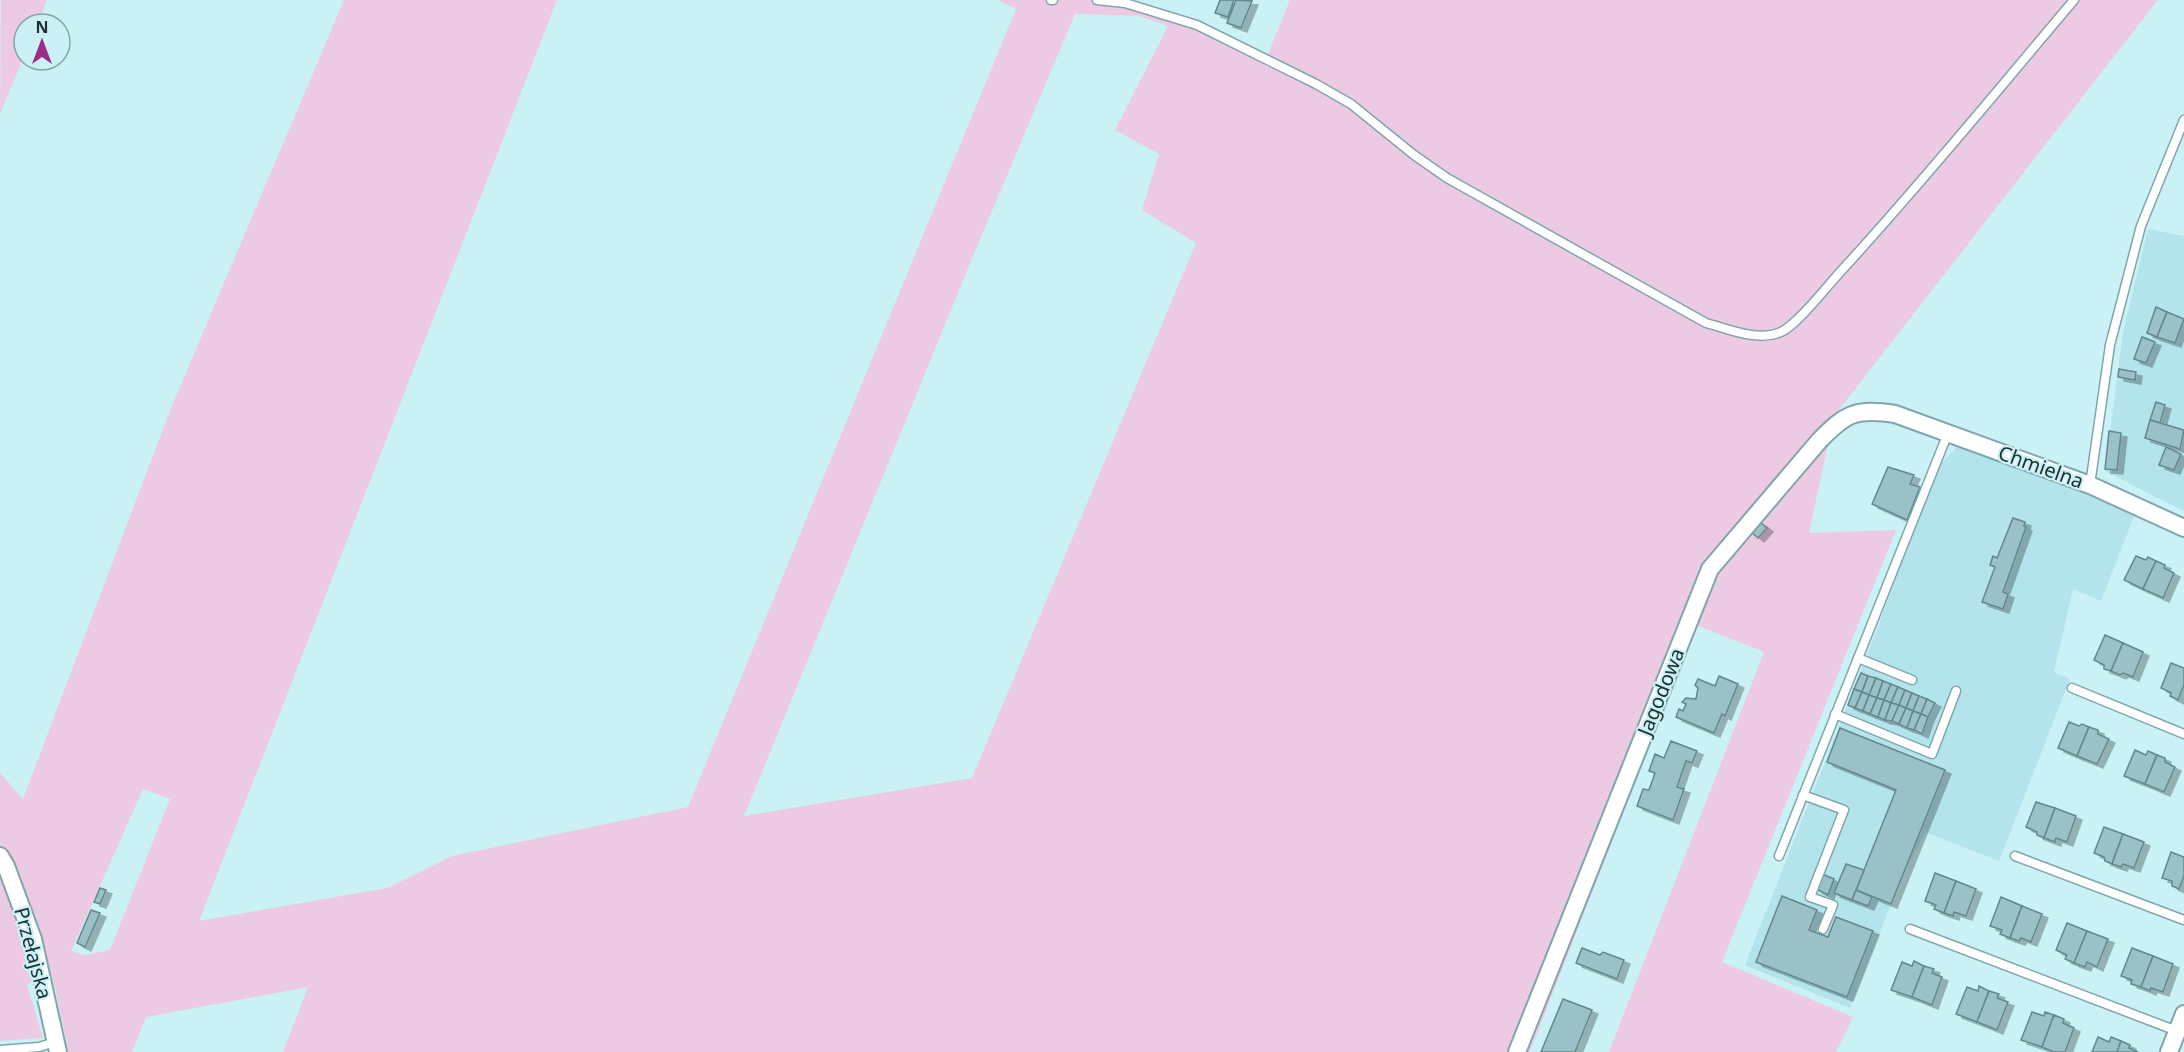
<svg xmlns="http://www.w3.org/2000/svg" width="2184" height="1052" font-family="'Noto Sans',sans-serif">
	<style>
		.built { fill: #b3e4eb }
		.green { fill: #edcae3; fill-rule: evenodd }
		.building { fill: #9ac1c7; stroke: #62878d; stroke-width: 1.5; filter: url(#shadow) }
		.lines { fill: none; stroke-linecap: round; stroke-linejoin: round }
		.lane-casing { stroke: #80a6ab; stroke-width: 11 }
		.street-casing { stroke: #80a6ab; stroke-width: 20 }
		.lane { stroke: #fff; stroke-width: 8 }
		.street { stroke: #fff; stroke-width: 16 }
		.labels { text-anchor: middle; stroke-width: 4.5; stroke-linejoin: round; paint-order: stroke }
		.street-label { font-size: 20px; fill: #213032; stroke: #c9f1f6 }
	</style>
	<defs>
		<filter id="shadow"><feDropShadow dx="6" dy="4" stdDeviation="0" flood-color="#0004"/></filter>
	</defs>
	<rect width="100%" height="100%" fill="#c9f1f6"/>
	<g class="built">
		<polygon points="2148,229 2184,236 2184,511 2105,471 2123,332"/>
		<polygon points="1958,445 2055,483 2092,495 2134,516 2101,601 2073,589 2054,672 2070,679 1999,861 1925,832 1901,879 1850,1008 1745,965 1876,632 1936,470"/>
	</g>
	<g class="green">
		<polygon points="1,0 47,0 37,24 24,24 24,56 0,114"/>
		<path d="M344,0H557L199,921L387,888L452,856L688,807L1016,9L998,0H1131L1192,18L1268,54L1290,0H2158L1834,416L1809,533L1896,530L1722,962L1853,1017L1836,1052H1609L1764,652L1696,625L1530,1052H283L308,987L146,1017L132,1052H69L53,980L27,984L43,1038L0,1041V773L23,799L171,408ZM1075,14L1139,16L1168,26L1115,130L1159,154L1142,210L1196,243L972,778L744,816L973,256ZM143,789L170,799L110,950L85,955L71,951Z"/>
	</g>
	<g class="building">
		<polygon points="1220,0 1234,0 1228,17 1215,13"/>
		<polygon points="1236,0 1252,1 1241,28 1227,23"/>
		<polygon points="2156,307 2167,312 2157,337 2147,333"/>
		<polygon points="2167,312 2184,319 2175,343 2157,337"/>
		<polygon points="2142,337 2155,342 2146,363 2134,359"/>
		<polygon points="2119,369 2136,372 2135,380 2118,377"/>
		<polygon points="2156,402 2165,405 2160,423 2150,420"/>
		<polygon points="2150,420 2184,430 2180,449 2145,438"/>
		<polygon points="2109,431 2121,433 2117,470 2105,469"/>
		<polygon points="2166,447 2181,454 2174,470 2159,465"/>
		<polygon points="1888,467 1914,475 1910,484 1920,487 1907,520 1872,504"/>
		<polygon points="2013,518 2025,522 2024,526 2026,527 2003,592 2008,594 2003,609 1982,602 1995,567 1990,565 1993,556 1997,558"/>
		<polygon points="1760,522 1767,528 1758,538 1751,532"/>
		<polygon points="2136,556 2146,560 2148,557 2156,561 2143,589 2124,580"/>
		<polygon points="2156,561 2165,565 2164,568 2174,573 2163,598 2143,589"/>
		<polygon points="2105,635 2123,643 2111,671 2104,669 2104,665 2094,660"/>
		<polygon points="2123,643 2143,652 2133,677 2123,673 2120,675 2111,671"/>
		<polygon points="2171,663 2184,668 2184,685 2178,700 2170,696 2171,693 2161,688"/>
		<polygon points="1861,673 1868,676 1862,692 1854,689"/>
		<polygon points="1719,676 1738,684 1725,716 1722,714 1714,733 1676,717 1679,709 1683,711 1686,704 1682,702 1686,698 1696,699 1698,688 1695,685 1698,679 1715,686"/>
		<polygon points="1868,676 1876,678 1869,695 1862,692"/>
		<polygon points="1876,678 1883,681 1877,698 1869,695"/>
		<polygon points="1883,681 1891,684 1884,700 1877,698"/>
		<polygon points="1891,684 1898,687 1891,703 1884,700"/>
		<polygon points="1898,687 1905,690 1899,705 1891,703"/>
		<polygon points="1854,689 1862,692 1855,708 1848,705"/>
		<polygon points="1905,690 1912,693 1906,708 1899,705"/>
		<polygon points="1862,692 1869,695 1863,711 1855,708"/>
		<polygon points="1912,693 1919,696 1913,711 1906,708"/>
		<polygon points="1869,695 1877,698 1870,714 1863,711"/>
		<polygon points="1919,696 1927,699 1921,714 1913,711"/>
		<polygon points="1877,698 1884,700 1878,717 1870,714"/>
		<polygon points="1927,699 1935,703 1928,717 1921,714"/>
		<polygon points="1884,700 1891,703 1885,720 1878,717"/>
		<polygon points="1891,703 1899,705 1892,721 1885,720"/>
		<polygon points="1899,705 1906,708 1899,724 1892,721"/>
		<polygon points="1906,708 1913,711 1907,728 1899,724"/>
		<polygon points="1913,711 1921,714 1914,730 1907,728"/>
		<polygon points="1921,714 1928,717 1922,734 1914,730"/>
		<polygon points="2069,722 2079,726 2082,724 2089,727 2077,756 2058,748"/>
		<polygon points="2089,727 2098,730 2098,734 2109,739 2097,764 2077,756"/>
		<polygon points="1840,728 1945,770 1891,904 1856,890 1896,790 1827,762"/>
		<polygon points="1671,741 1697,751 1692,763 1686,761 1677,787 1684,789 1673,820 1637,806 1643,789 1649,790 1655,773 1649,771 1655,754 1664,758"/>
		<polygon points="2135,750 2146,755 2148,751 2157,755 2145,784 2124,776"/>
		<polygon points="2157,755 2165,758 2165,762 2175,767 2164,792 2145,784"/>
		<polygon points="2036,802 2055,808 2044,838 2037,835 2037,832 2026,827"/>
		<polygon points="2055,808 2076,816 2067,842 2056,838 2055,842 2044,838"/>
		<polygon points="2104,827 2123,834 2112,864 2105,861 2104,857 2094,853"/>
		<polygon points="2123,834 2144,842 2134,868 2123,864 2121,867 2112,864"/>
		<polygon points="2171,852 2184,857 2184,876 2179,889 2172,886 2172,881 2162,878"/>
		<polygon points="1846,864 1864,870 1852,900 1834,893"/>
		<polygon points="1935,873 1956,881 1944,913 1934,909 1936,905 1925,901"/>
		<polygon points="1822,874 1834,879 1828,895 1816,889"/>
		<polygon points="1956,881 1976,889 1966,916 1954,912 1953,916 1944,913"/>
		<polygon points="100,888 106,890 100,904 94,902"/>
		<polygon points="1856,890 1872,897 1868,906 1852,900"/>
		<polygon points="1782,896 1817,910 1809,930 1828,937 1836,917 1873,931 1847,997 1756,962"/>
		<polygon points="2001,897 2022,906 2010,938 2000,934 2002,930 1990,926"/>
		<polygon points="2022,906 2042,914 2031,942 2021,938 2019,941 2010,938"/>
		<polygon points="91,910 100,913 85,947 77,943"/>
		<polygon points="2067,923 2087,931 2074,963 2065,959 2067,955 2056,950"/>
		<polygon points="2087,931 2108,939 2097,967 2087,962 2085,967 2074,963"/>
		<polygon points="1582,948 1600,955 1603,952 1624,960 1617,979 1576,963"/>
		<polygon points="2132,948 2153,956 2141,987 2131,984 2132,980 2121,976"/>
		<polygon points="2153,956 2173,964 2163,992 2151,988 2150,991 2141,987"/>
		<polygon points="1914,961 1924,966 1912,997 1891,990 1902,962 1912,966"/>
		<polygon points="1924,966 1934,969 1932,973 1942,977 1932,1005 1912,997"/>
		<polygon points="1979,986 1989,991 1977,1022 1956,1014 1967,987 1978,991"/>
		<polygon points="1989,991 1999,994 1997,998 2008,1002 1997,1030 1977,1022"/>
		<polygon points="1563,999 1592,1010 1575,1052 1541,1052"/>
		<polygon points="2032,1012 2044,1016 2045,1012 2054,1015 2042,1047 2021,1040"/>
		<polygon points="2054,1015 2064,1019 2063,1023 2074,1028 2065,1052 2054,1052 2042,1047"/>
		<polygon points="2098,1037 2109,1042 2111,1037 2121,1041 2117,1052 2092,1052"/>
		<polygon points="2121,1041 2130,1045 2129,1048 2138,1052 2117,1052"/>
	</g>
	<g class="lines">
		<defs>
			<g id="lane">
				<polyline points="1051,0 1053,0"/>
				<path d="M1097,0L1125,3L1197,25L1316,84L1351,104L1414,155L1447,178L1706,323C1729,329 1757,342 1781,332C1798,324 1828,285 1842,270C1922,183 1997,91 2074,0"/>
				<polyline points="2090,485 2110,345 2141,226 2184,120"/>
				<polyline points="1858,658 1912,680"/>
				<polyline points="2072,688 2184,734"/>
				<polyline points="1835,714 1932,754 1956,691"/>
				<polyline points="1803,795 1844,810 1810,897 1833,905 1823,929"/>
				<polyline points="1779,856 1948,433"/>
				<polyline points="2015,856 2184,920"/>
				<polyline points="1910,929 2177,1031"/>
				<polyline points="0,1050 39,1047 55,1042"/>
			</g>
			<g id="street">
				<polyline points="0,856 6,866 33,939 58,1052"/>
				<path d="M1517,1052L1710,569L1819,441C1846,413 1856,408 1895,414L2090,485L2184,528"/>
				<polyline points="2169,1052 2184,1014"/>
			</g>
		</defs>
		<use href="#lane" class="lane-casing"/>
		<use href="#street" class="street-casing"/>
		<use href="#lane" class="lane"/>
		<use href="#street" class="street"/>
	</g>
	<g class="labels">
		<g class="street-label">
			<text transform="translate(2041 467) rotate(20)" y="7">Chmielna</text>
			<text transform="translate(1661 692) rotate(-68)" y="7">Jagodowa</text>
			<text transform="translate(33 953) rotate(75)" y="7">Przełajska</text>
		</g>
	</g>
	<g transform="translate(42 42)"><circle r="28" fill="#c9f1f6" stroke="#86a4a8" stroke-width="1.5"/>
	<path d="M0-4.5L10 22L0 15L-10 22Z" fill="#9d2c89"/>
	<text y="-9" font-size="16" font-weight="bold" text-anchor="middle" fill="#213032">N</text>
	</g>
</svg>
